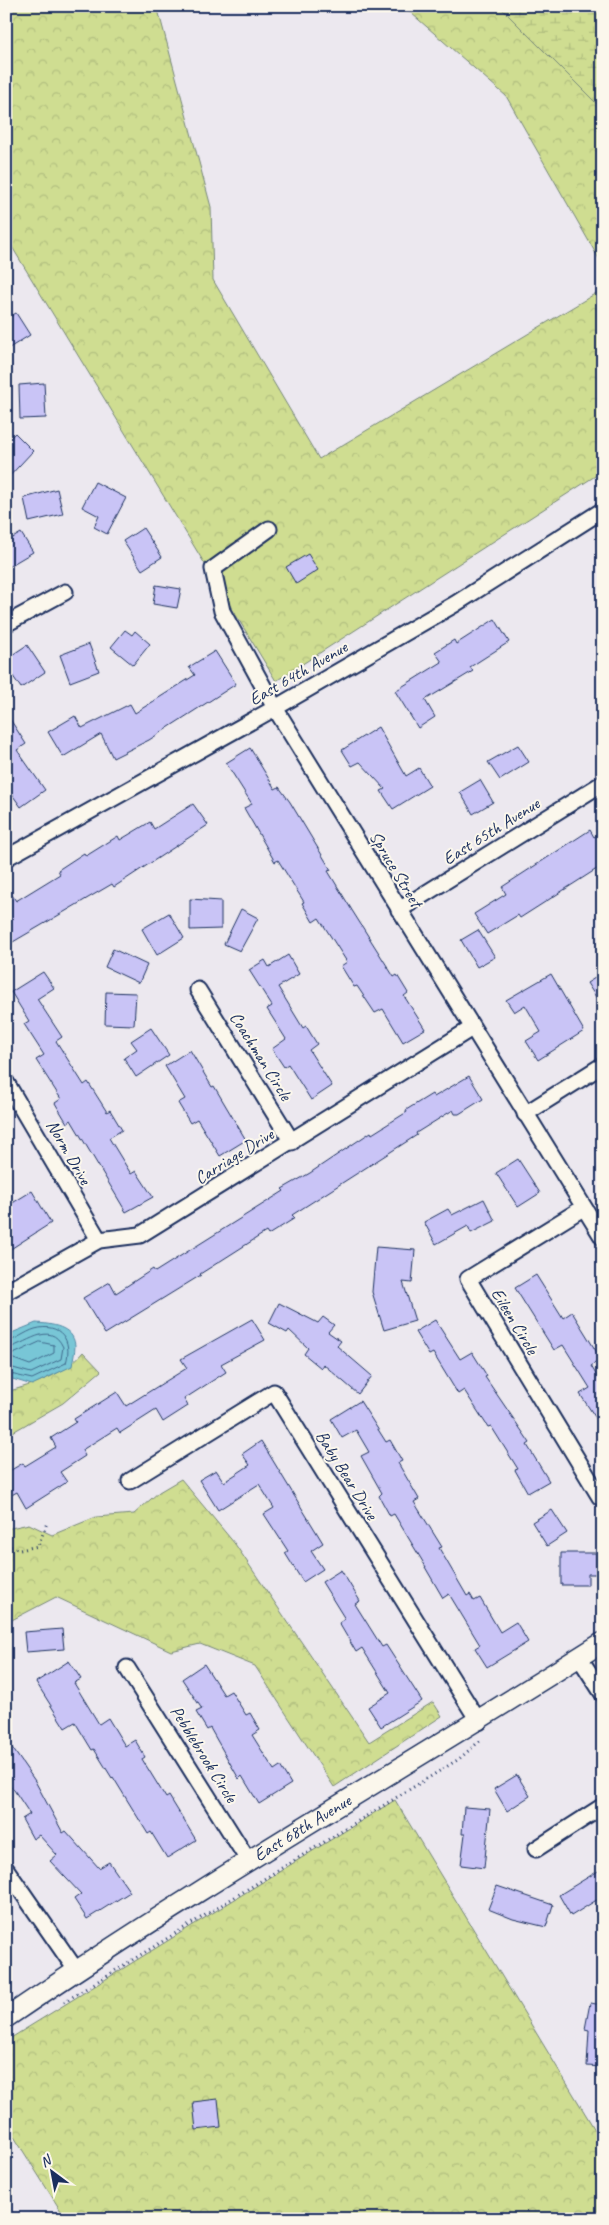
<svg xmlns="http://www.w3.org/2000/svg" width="609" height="2225" font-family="Caveat,sans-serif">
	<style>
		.forest { fill: url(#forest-crowns); stroke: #758678 }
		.wetland { fill: url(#wetland-marsh); stroke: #758678 }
		.water { fill: #78c6d6; stroke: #538aa6 }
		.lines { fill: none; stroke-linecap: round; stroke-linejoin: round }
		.shore { stroke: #406b8e; stroke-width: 1 }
		.building { fill: #c9c4f6; stroke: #1b2f5e }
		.minor-casing { stroke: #1b2f5e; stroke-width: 19 }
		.tertiary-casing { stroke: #1b2f5e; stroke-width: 22 }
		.path { stroke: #1b2f5e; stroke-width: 3; stroke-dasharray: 1 4; stroke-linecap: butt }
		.minor { stroke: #fbf7ec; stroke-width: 15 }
		.tertiary { stroke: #fbf7ec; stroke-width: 19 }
		.labels { text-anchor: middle; stroke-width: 4; stroke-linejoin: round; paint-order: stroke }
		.street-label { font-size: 18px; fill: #1b2f5e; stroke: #fbf7ec }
	</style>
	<defs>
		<pattern id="forest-crowns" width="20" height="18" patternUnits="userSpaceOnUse" patternTransform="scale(1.25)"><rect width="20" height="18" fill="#cfdd91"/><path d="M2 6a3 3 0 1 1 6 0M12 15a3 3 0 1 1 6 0" fill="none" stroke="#b1be7f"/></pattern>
		<pattern id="wetland-marsh" width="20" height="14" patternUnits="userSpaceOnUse" patternTransform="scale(1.25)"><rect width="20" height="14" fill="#cfdd91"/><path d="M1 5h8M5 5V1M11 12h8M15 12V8" fill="none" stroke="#b1be7f"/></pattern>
	</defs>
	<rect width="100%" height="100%" fill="#ece8ef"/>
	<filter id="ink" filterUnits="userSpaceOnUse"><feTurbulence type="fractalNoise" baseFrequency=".02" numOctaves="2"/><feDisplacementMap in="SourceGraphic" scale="10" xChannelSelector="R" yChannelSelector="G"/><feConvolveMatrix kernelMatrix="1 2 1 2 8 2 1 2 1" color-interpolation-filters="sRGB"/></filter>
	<g filter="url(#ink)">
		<g class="forest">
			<polygon points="6,6 157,6 211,207 213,280 319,459 603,289 603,471 276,681 6,237"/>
			<polygon points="403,6 499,6 603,110 603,266 506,96"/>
			<path d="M83,1352L101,1371L63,1403L6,1436V1392C35,1384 64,1375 83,1352Z"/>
			<polygon points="181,1479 235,1544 369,1742 433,1702 442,1716 334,1787 255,1666 200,1644 171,1651 56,1597 6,1623 6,1529 29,1524 52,1535 96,1517 134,1514 159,1492"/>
			<polygon points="395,1800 603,2143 603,2219 66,2219 6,2124 6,2041"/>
		</g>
		<polygon class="wetland" points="499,6 603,6 603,110"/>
		<path class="water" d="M36,1323C51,1324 73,1326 75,1345C75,1352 73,1360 72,1366L32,1385L6,1377V1338L14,1332Z"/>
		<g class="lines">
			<g class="shore">
				<path d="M6,1342C16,1340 25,1332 35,1329C60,1322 73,1340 66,1363L32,1379L6,1373"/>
				<polygon points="40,1342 54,1345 54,1353 30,1365 11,1358 12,1355"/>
				<path d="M6,1348C24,1347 50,1318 63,1347L61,1359L31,1373L6,1366"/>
			</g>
		</g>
		<g class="building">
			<polygon points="16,313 30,335 6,350 6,319"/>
			<polygon points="44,383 46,418 20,419 19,385"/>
			<polygon points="15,433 33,451 6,480 6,442"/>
			<polygon points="95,482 126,498 107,534 94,527 99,516 82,507"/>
			<polygon points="57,489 63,514 29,522 24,498"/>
			<polygon points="143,528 162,557 142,570 123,541"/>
			<polygon points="21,533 33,552 6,568 6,542"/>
			<polygon points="308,554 318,570 296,584 286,567"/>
			<polygon points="156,585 181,589 177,608 153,604"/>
			<polygon points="495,619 509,642 470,667 473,671 425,700 435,717 418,728 395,691 442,662 435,652 454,640 456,644"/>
			<polygon points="125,630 132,635 135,631 150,644 133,665 111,647"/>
			<polygon points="89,644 99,671 70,682 60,655"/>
			<polygon points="27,645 45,672 21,688 6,666 6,659"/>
			<polygon points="215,651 236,684 149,740 113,758 101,734 63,757 48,732 75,716 82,728 130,704 135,713 195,675 189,667"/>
			<polygon points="6,713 26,744 17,750 45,790 21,807 6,786"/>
			<polygon points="378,727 406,776 419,768 430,786 393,809 381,791 385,789 360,762 352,766 342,750"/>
			<polygon points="518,745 529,762 500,780 488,762"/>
			<polygon points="250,748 275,789 279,787 290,802 331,870 328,871 353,912 394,977 397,975 408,993 404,996 425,1029 403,1042 383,1009 375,1013 357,986 354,987 341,966 347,962 319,918 313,922 302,903 304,902 278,860 275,862 244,808 252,804 226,763"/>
			<polygon points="480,780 493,802 473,814 460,792"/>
			<polygon points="193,804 208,825 114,887 112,884 6,946 6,886 16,901 60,874 58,870 84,853 86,856 118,836 120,840 150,822 154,829"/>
			<polygon points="590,830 594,837 603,832 603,865 520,918 518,915 487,934 474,914 506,894 502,887"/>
			<polygon points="190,899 221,901 221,929 190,930"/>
			<polygon points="241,909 258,918 240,951 224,944"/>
			<polygon points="169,913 184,938 157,955 142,929"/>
			<polygon points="478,930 495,957 477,967 461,940"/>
			<polygon points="113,949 147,965 139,983 105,967"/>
			<polygon points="288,955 299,974 278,987 303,1028 306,1026 317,1044 309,1050 332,1086 311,1100 288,1064 284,1067 272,1049 286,1039 267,1009 272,1006 249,970 265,960 269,967"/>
			<polygon points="43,972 54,988 37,999 62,1037 56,1041 84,1085 88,1082 107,1112 110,1110 122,1130 109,1138 131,1174 136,1171 153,1197 126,1212 71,1120 67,1123 55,1103 61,1099 36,1060 44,1055 24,1024 29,1021 11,992"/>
			<polygon points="603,973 603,1008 587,983"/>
			<polygon points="551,974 584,1031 538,1060 526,1041 541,1032 525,1005 514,1012 506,1000"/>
			<polygon points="106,992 136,993 134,1025 105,1024"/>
			<polygon points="151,1028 169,1055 136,1077 124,1058 137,1049 131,1041"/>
			<polygon points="190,1050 212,1087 214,1086 246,1140 220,1156 197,1119 190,1123 178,1103 185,1099 165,1066"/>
			<polygon points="469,1076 483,1099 459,1114 455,1114 453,1110 416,1133 417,1135 292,1215 295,1218 268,1235 266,1232 200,1274 201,1275 105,1334 83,1298 110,1282 116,1293 153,1269 155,1272 284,1191 282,1189 310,1173 371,1132 372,1134 407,1112 406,1110 432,1094 434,1097"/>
			<polygon points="518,1159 540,1193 518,1207 496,1173"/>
			<polygon points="32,1191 51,1223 6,1252 6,1207"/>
			<polygon points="484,1199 495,1221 471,1233 468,1226 436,1244 424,1222 448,1209 452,1215"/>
			<polygon points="376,1247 415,1250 412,1283 403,1282 415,1321 384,1330 372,1292"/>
			<polygon points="536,1275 563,1318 572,1312 601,1359 591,1366 600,1381 603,1380 603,1429 580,1394 590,1388 563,1345 554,1350 515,1288"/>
			<polygon points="279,1303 318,1323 323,1317 334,1325 328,1332 341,1341 337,1346 372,1376 358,1394 323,1364 321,1368 304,1354 308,1348 289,1330 287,1333 269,1323"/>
			<polygon points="252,1319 265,1340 221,1364 226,1372 184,1399 188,1406 163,1422 156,1410 120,1433 117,1428 82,1450 85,1456 60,1472 67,1482 26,1508 17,1492 6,1498 6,1473 23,1463 25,1466 56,1447 51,1438 76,1422 74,1419 117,1392 126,1406 187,1368 181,1359"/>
			<polygon points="435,1320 460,1359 472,1352 487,1376 485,1377 530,1443 527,1445 549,1481 528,1493 515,1470 518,1469 491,1426 488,1427 464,1390 458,1394 433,1353 429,1355 415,1332"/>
			<polygon points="360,1401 386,1442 390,1440 402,1461 398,1463 419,1499 414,1502 442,1547 439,1548 467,1596 470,1594 474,1601 480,1598 500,1632 516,1622 528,1642 487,1667 475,1648 480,1645 449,1594 443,1598 425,1567 426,1567 394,1514 390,1516 379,1496 382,1493 361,1456 369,1452 356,1430 342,1438 331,1419"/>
			<polygon points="261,1441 323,1543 311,1551 323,1569 303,1582 285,1553 288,1551 264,1514 274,1508 259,1484 218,1510 199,1480 216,1470 224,1482 250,1465 242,1454"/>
			<polygon points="552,1510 567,1533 547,1546 532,1522"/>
			<polygon points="561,1553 596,1553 596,1574 588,1574 588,1585 561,1585"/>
			<polygon points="341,1570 360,1601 355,1604 382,1647 386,1645 422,1701 381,1727 368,1707 390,1693 362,1648 356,1652 339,1623 345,1619 322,1582"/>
			<polygon points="62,1629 64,1649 26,1652 24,1632"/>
			<polygon points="69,1661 81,1679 74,1683 99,1724 108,1718 125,1746 135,1740 145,1757 142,1759 166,1798 169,1796 196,1840 167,1858 151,1832 148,1834 113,1777 112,1778 94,1749 92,1750 75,1722 65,1728 36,1682"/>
			<polygon points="204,1664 224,1695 231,1691 246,1715 250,1713 260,1730 252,1735 274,1770 280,1766 291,1784 259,1804 242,1776 239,1779 210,1728 207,1730 196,1712 202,1709 182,1679"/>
			<polygon points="6,1739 35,1781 63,1833 66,1831 99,1868 109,1862 130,1892 87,1919 74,1899 81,1894 50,1861 57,1855 39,1835 33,1839 22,1819 30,1814 12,1787 6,1791"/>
			<polygon points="517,1775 530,1796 507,1811 494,1789"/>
			<polygon points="464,1807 490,1809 484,1868 461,1865 465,1834 462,1834"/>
			<polygon points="603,1868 603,1896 571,1916 559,1895"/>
			<polygon points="497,1886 553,1905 546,1927 513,1919 488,1909"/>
			<polygon points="590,2003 603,2005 603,2067 587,2066 589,2030 585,2029"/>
			<polygon points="218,2099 221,2127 196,2130 193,2102"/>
		</g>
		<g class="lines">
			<defs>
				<g id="minor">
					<polyline points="269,529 213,569 222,611 275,708 603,1238"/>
					<polyline points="6,624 65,592"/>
					<polyline points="6,858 275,708 455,604 603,510"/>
					<polyline points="399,910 603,783"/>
					<polyline points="198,990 292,1142"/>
					<polyline points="6,1082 99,1240"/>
					<polyline points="525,1114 603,1065"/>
					<polyline points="583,1208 468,1279 600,1497"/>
					<polyline points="6,1292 99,1240 140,1235 472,1028"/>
					<polyline points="130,1481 274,1392 479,1722"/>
					<polyline points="579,1657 603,1694"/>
					<polyline points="127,1668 248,1860"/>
					<polyline points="536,1849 603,1806"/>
					<polyline points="6,1869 76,1970"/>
				</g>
				<g id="tertiary">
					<path id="s1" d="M6,2018C200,1885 404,1768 603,1642"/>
				</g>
			</defs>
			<use href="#minor" class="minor-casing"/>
			<use href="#tertiary" class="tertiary-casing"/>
			<g class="path">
				<polyline points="6,1545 20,1550 38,1546 47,1523"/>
				<polyline points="64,2002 459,1759 481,1740"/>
			</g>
			<use href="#minor" class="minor"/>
			<use href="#tertiary" class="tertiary"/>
		</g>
	</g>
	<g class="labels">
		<g class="street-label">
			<text transform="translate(298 673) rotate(-30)" y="6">East 64th Avenue</text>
			<text transform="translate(491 831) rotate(-32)" y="6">East 65th Avenue</text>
			<text transform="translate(396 869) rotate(59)" y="6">Spruce Street</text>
			<text transform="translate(261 1056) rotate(58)" y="6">Coachman Circle</text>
			<text transform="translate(69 1152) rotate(60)" y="6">Norm Drive</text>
			<text transform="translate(234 1156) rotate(-32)" y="6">Carriage Drive</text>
			<text transform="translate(515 1321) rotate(59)" y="6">Eileen Circle</text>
			<text transform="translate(347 1475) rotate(58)" y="6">Baby Bear Drive</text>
			<text transform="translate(204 1754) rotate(58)" y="6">Pebblebrook Circle</text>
			<text dy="6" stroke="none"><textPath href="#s1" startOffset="352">East 68th Avenue</textPath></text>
		</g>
	</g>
	<rect width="609" height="2225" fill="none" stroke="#fbf7ec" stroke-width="25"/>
	<rect x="12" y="12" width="584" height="2200" fill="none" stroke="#1b2f5e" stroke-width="2" filter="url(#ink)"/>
	<g transform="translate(52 2172) rotate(328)" stroke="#fbf7ec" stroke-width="4" paint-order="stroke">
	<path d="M0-4L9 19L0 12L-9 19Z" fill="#1b2f5e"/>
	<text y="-8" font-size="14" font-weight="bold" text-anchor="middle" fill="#1b2f5e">N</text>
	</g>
</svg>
